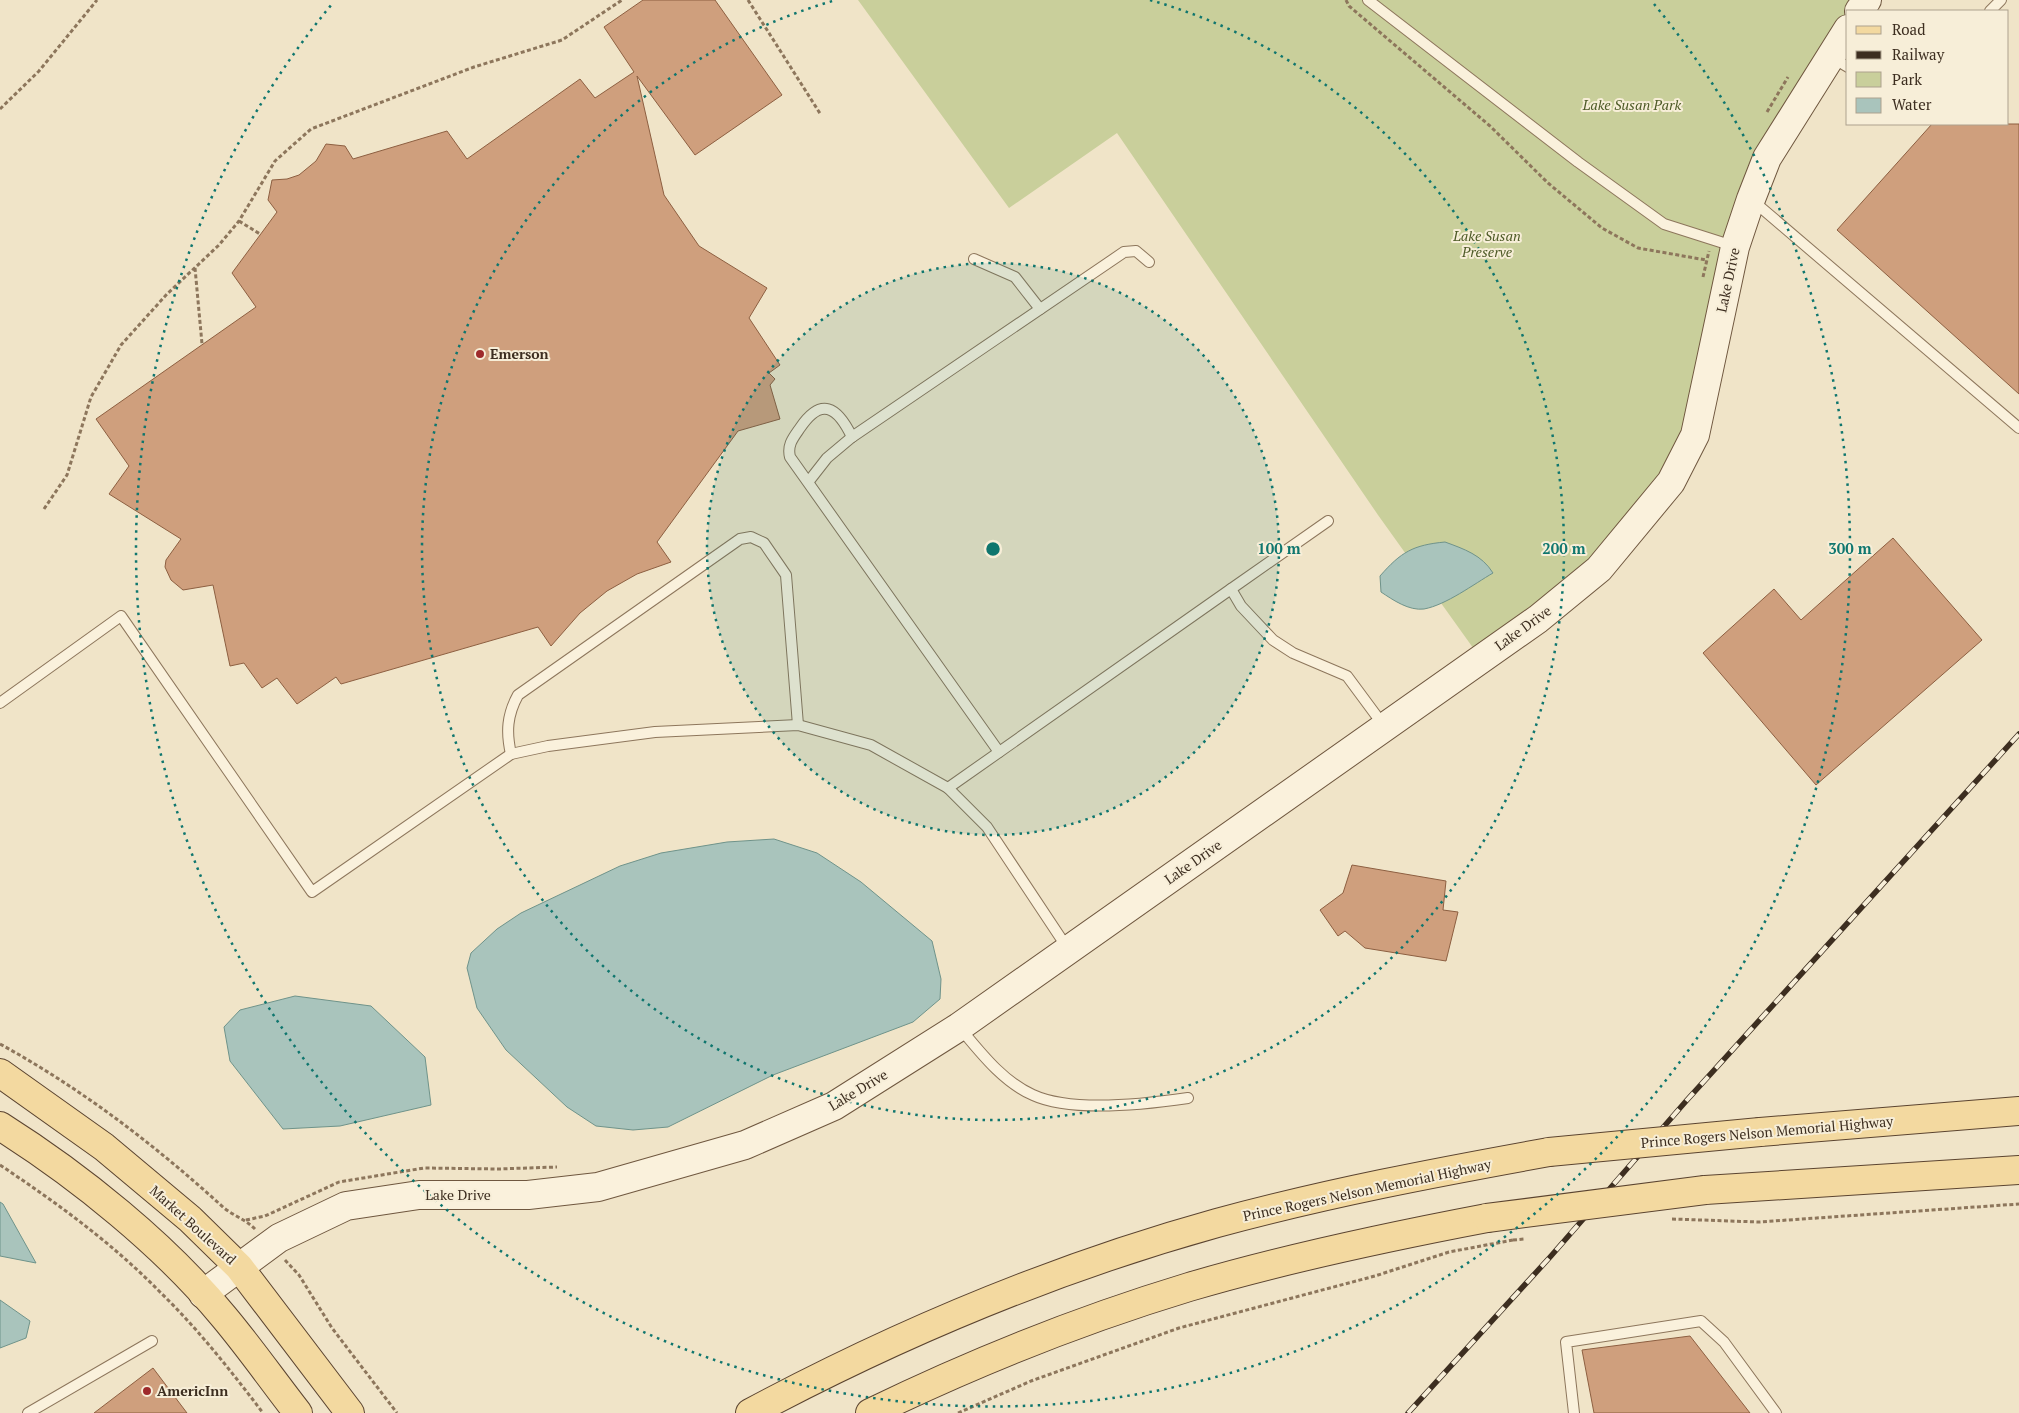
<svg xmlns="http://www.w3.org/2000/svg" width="2019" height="1413" font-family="'PT Serif',serif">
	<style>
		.green { fill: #c9cf9b }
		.water { fill: #a9c4bc; stroke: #6f938a }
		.building { fill: #cf9f7d; stroke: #8d5f41 }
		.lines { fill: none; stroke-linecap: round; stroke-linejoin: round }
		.lane-casing { stroke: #8d765c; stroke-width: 12 }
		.secondary-casing { stroke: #6f573f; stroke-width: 30 }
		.primary-casing { stroke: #5b4430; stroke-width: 30 }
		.path { stroke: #8d765c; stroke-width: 3; stroke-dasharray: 4 2.5; stroke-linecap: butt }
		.lane { stroke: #faf1dc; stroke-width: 10 }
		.secondary { stroke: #faf1dc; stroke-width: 28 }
		.primary { stroke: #f3d9a0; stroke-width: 28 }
		.rail-casing { stroke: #3d2e20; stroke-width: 5.5 }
		.rail { stroke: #f7eed8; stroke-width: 4; stroke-dasharray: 11; stroke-linecap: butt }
		.primary-bridge-casing { stroke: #5b4430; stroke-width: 30; stroke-linecap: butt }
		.path-bridge { stroke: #8d765c; stroke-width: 3; stroke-dasharray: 4 2.5; stroke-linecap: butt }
		.primary-bridge { stroke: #f3d9a0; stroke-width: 28 }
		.ring { fill: none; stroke: #0f766e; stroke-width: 2.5; stroke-dasharray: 2.5 5 }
		.poi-dot { fill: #9e2a2b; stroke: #f7eed8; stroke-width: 2 }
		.labels { text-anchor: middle; stroke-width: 4; stroke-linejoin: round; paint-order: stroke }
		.park-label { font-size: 14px; font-style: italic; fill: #4d5a26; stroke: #f7eed8 }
		.street-label { font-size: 14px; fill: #3d2e20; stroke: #f7eed8 }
		.poi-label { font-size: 14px; font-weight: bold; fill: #3d2e20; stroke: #f7eed8; text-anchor: start }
		.centre { fill: #0f766e; stroke: #f7eed8; stroke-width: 2.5 }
		.ring-label { font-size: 15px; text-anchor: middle; font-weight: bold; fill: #0f766e; stroke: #f7eed8; stroke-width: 4; stroke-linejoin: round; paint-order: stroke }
	</style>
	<rect width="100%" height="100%" fill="#f0e4c8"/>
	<polygon class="green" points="858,0 1867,0 1767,159 1695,435 1599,569 1481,659 1378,515 1117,133 1009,208"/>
	<g class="water">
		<path d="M1445,542C1464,549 1482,555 1493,573C1474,584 1446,605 1424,609C1409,611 1393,600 1381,592L1380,576C1401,552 1413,545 1445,542Z"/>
		<polygon points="774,839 817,853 861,882 932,941 941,979 940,999 913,1022 773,1075 668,1127 633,1130 596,1126 567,1107 506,1050 477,1008 467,968 471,953 497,929 521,913 620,866 661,853 727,842"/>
		<polygon points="295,996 371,1006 425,1057 431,1105 340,1126 283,1129 230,1061 224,1027 240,1010"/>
		<polygon points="0,1202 3,1204 36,1263 0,1256"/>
		<polygon points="0,1300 30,1321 26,1338 0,1348"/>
	</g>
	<g class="building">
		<polygon points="643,0 715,0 782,95 695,155 637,76 664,195 699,246 767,288 749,318 780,365 769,373 775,379 770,385 780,419 738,431 657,542 671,562 637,574 607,591 580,613 551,646 538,627 341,684 336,677 297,704 277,678 262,688 244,663 230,666 213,585 183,590 171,580 165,567 166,560 181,539 109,494 129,466 96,419 256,307 232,273 277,212 268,200 272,180 287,179 299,175 316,161 326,144 345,146 353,159 447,131 467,159 580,79 595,98 634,72 604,27"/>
		<polygon points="1932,124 2019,124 2019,394 1837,230"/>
		<polygon points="1893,538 1982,640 1816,785 1703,653 1774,589 1801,620"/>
		<polygon points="1352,865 1446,881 1443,910 1458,912 1446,961 1365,948 1345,931 1338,936 1320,910 1343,893"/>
		<polygon points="1690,1336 1750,1413 1594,1413 1582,1350"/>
		<polygon points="153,1368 187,1413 94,1413"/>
	</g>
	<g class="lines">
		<defs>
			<g id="lane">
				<polyline points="1368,0 1578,162 1664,224 1733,246"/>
				<polyline points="1990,11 2001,0"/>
				<polyline points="1831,57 1848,67"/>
				<polyline points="1752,200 2019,428"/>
				<polyline points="974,259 1015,277 1040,309"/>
				<path d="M852,437C837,406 821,397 800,428C793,438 787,445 790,457L999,752"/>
				<polyline points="809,481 827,458 852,437 1124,252 1136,251 1149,262"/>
				<polyline points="1231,589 1328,521"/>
				<polyline points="0,703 121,616 312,892 511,754 548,746 655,732 798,725 871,745 948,788 987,827 1068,949"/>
				<path d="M511,754C506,732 507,715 518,695L740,539L751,537L764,543L786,575L798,725"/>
				<polyline points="948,788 1231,589 1241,606 1273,640 1293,653 1347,676 1384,726"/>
				<path d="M960,1028C980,1052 1003,1082 1033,1095C1072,1113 1147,1104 1188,1098"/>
				<polyline points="28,1413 152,1341"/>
				<polyline points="1574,1413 1566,1342 1701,1321 1724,1342 1776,1413"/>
			</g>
			<g id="secondary">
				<polyline points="1859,11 1867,0"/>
				<polyline points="203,1294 279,1238 346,1206 419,1195 528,1195 598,1187 745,1145 834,1106 959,1027 1538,619 1599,569 1671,482 1695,435 1735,247 1751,199 1767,158 1848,29"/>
			</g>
			<g id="primary">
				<polyline points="0,1073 104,1147 190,1219 239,1267 350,1413"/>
				<path d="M0,1126C79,1176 165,1245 224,1317C250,1348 273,1381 298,1413"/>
				<polyline points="1760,1132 2019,1111"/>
				<polyline points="1705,1190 2019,1170"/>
				<path d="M750,1413C898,1334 1055,1268 1217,1223C1327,1193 1438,1172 1549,1152"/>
				<path d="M870,1413C973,1363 1080,1320 1189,1287C1287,1258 1387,1237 1487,1218"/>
			</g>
		</defs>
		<use href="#lane" class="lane-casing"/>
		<use href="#secondary" class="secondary-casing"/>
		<use href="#primary" class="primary-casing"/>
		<g class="path">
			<polyline points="748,0 821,115"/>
			<polyline points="1346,0 1349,6 1490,126 1548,183 1602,228 1638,248 1706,260"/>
			<polyline points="0,109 39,71 97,0"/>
			<polyline points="1767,112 1788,77"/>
			<polyline points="239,221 260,234"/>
			<polyline points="195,268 202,344"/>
			<polyline points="1703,277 1709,251"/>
			<polyline points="44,509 67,475 91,397 121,345 167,294 219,245 239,221 275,161 311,129 474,67 562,40 622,0"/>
			<path d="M0,1044C82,1089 155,1145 224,1208C234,1216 245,1219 255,1229"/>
			<path d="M0,1165C57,1203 112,1243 160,1292C198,1329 231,1371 263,1413"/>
			<polyline points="1672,1219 1759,1222 2019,1204"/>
			<polyline points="246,1220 265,1216 339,1182 424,1168 498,1169 557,1167"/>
			<polyline points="285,1260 299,1275 332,1328 397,1413"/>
			<polyline points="958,1413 1031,1381 1179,1328 1375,1276 1449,1252 1513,1240"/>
		</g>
		<use href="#lane" class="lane"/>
		<use href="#secondary" class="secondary"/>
		<use href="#primary" class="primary"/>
		<defs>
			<polyline id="rail" points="1408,1413 1551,1256 1687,1100 2019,734"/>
		</defs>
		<use href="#rail" class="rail-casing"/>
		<use href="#rail" class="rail"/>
		<defs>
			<g id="primary-bridge">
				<polyline points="1549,1152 1760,1132"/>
				<polyline points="1487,1218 1705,1190"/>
			</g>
		</defs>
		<use href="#primary-bridge" class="primary-bridge-casing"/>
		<polyline class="path-bridge" points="1513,1240 1524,1239"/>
		<use href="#primary-bridge" class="primary-bridge"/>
	</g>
	<circle cx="993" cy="549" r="286" fill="#0f766e" fill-opacity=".12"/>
	<g class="ring">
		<circle cx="993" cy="549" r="286"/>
		<path d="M1150 0A571 571 0 1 1 836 0"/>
		<path d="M1654 4A857 857 0 1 1 332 4"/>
	</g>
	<g class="poi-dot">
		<circle cx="480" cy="354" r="5"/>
		<circle cx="147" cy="1391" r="5"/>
	</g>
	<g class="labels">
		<g class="park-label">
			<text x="1632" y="110">Lake Susan Park</text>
			<text x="1487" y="241">Lake Susan<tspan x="1487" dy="16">Preserve</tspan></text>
		</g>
		<g class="street-label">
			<text transform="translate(1728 280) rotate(-78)" y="5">Lake Drive</text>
			<text transform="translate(1523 628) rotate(-36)" y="5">Lake Drive</text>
			<text transform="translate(1193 862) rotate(-35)" y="5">Lake Drive</text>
			<text transform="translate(858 1090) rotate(-31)" y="5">Lake Drive</text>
			<text transform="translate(1767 1132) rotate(-5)" y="5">Prince Rogers Nelson Memorial Highway</text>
			<text transform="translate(1367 1190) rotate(-12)" y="5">Prince Rogers Nelson Memorial Highway</text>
			<text x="458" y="1200">Lake Drive</text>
			<text transform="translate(193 1225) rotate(42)" y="5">Market Boulevard</text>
		</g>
		<g class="poi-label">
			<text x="490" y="359">Emerson</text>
			<text x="157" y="1396">AmericInn</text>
		</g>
	</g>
	<circle cx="993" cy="549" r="8" class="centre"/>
	<g class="ring-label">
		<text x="1279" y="554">100 m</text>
		<text x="1564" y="554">200 m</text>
		<text x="1850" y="554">300 m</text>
	</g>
	<rect x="1846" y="10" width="162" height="115" fill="#f7eed8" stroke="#ada18e"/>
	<rect x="1856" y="26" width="25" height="8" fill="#f3d9a0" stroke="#ada18e"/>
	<text x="1892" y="35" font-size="15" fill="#3d2e20">Road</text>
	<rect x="1856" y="51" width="25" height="8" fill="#3d2e20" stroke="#ada18e"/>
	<text x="1892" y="60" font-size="15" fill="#3d2e20">Railway</text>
	<rect x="1856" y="72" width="25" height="15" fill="#c9cf9b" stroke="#ada18e"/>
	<text x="1892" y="85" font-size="15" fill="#3d2e20">Park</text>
	<rect x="1856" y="98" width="25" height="15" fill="#a9c4bc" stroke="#ada18e"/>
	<text x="1892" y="110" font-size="15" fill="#3d2e20">Water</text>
</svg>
